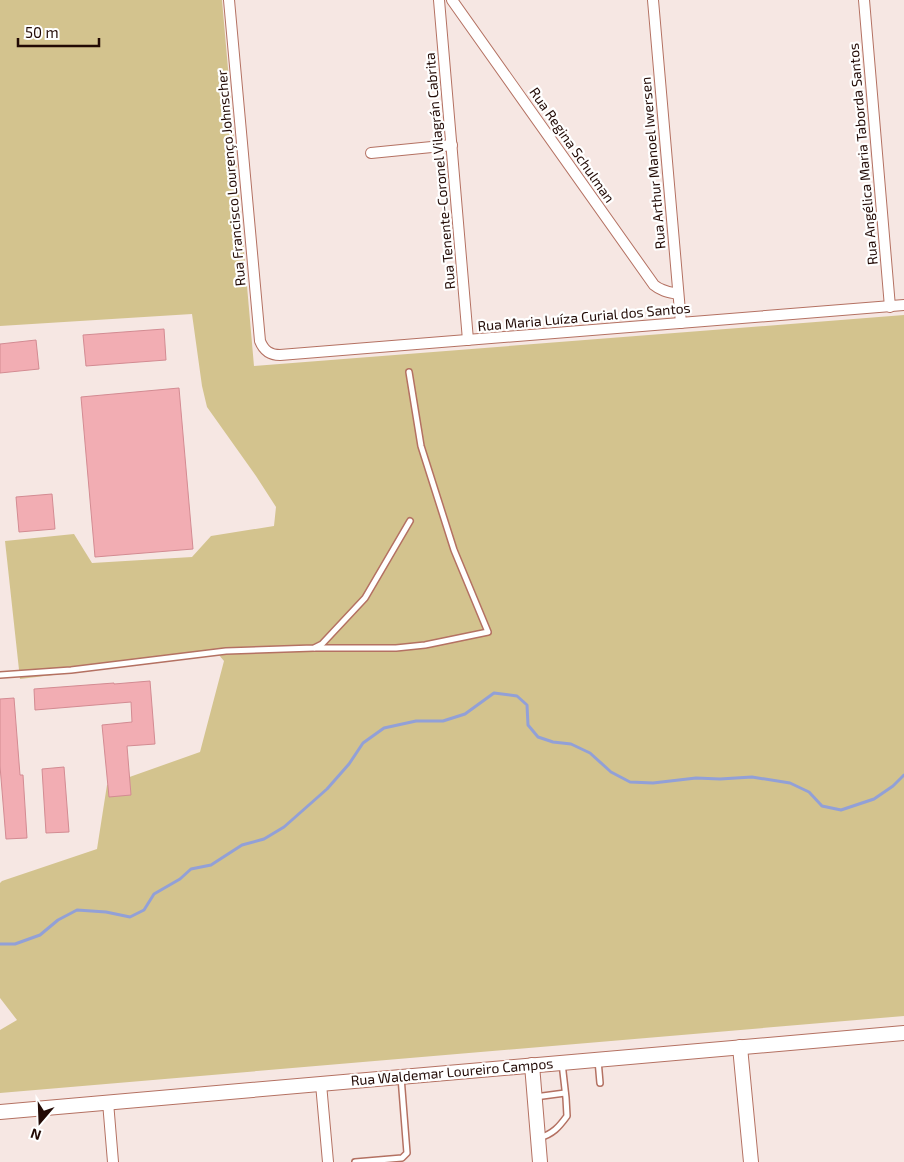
<svg xmlns="http://www.w3.org/2000/svg" width="904" height="1162" font-family="'Exo 2',sans-serif">
	<style>
		.green { fill: #d3c38e }
		.lines { fill: none; stroke-linecap: round; stroke-linejoin: round }
		.stream { stroke: #92a0d7; stroke-width: 3 }
		.building { fill: #f2adb3; stroke: #d38b92 }
		.service-casing { stroke: #b47162; stroke-width: 8 }
		.minor-casing { stroke: #b47162; stroke-width: 12 }
		.secondary-casing { stroke: #b47162; stroke-width: 16 }
		.service { stroke: #fff; stroke-width: 5 }
		.minor { stroke: #fff; stroke-width: 10 }
		.secondary { stroke: #fff; stroke-width: 14 }
		.labels { text-anchor: middle; stroke-width: 4.5; stroke-linejoin: round; paint-order: stroke }
		.street-label { font-size: 14px; fill: #220a05; stroke: #fff }
	</style>
	<rect width="100%" height="100%" fill="#f6e7e3"/>
	<polygon class="green" points="0,0 222,0 254,366 904,315 904,1016 0,1093 0,1030 17,1020 0,998 0,883 2,881 97,849 107,785 200,752 224,661 219,655 20,679 5,541 74,534 92,563 192,557 211,536 274,526 276,507 256,476 207,407 202,386 192,314 0,326"/>
	<g class="lines">
		<polyline class="stream" points="0,944 15,944 40,935 58,920 77,910 106,912 130,917 144,910 154,894 180,879 191,869 211,865 242,845 264,839 284,827 327,789 349,764 363,743 384,728 416,721 443,721 465,714 494,693 517,696 527,705 528,725 538,737 553,742 571,744 590,753 611,772 630,782 653,783 696,778 720,779 752,777 790,783 809,792 822,806 841,810 874,799 893,786 904,775"/>
	</g>
	<g class="building">
		<polygon points="164,329 166,360 86,366 83,335"/>
		<polygon points="36,340 39,369 0,373 0,344"/>
		<polygon points="179,388 193,549 95,557 81,397"/>
		<polygon points="52,494 55,529 19,532 16,497"/>
		<polygon points="150,681 155,744 127,746 131,795 109,797 102,725 132,722 131,702 35,710 34,689 114,683 114,684"/>
		<polygon points="14,698 20,775 23,775 27,838 6,839 0,766 0,699"/>
		<polygon points="64,767 69,832 46,833 42,769"/>
	</g>
	<g class="lines">
		<defs>
			<g id="service">
				<polyline points="315,648 396,648 425,645 488,632 454,550 421,446 409,372"/>
				<polyline points="0,675 71,670 226,651 314,648 322,644 365,598 410,521"/>
				<polyline points="598,1060 600,1083"/>
				<polyline points="535,1097 565,1093"/>
				<path d="M539,1138C553,1134 559,1127 567,1116L566,1098L562,1063"/>
				<polyline points="355,1162 402,1158 407,1153 401,1077"/>
			</g>
			<g id="minor">
				<path d="M229,0L260,341C264,351 270,355 280,355L904,305"/>
				<polyline points="439,0 468,340"/>
				<path d="M452,0L654,285C661,291 669,292 678,294"/>
				<polyline points="653,0 681,323"/>
				<polyline points="864,0 890,307"/>
				<polyline points="371,153 452,145"/>
				<polyline points="321,1084 328,1162"/>
				<polyline points="108,1102 113,1162"/>
			</g>
			<g id="secondary">
				<polyline points="740,1047 751,1162"/>
				<polyline points="532,1065 540,1162"/>
				<polyline points="0,1112 904,1033"/>
			</g>
		</defs>
		<use href="#service" class="service-casing"/>
		<use href="#minor" class="minor-casing"/>
		<use href="#secondary" class="secondary-casing"/>
		<use href="#service" class="service"/>
		<use href="#minor" class="minor"/>
		<use href="#secondary" class="secondary"/>
	</g>
	<g class="labels">
		<g class="street-label">
			<text transform="translate(572 145) rotate(55)" y="5">Rua Regina Schulman</text>
			<text transform="translate(863 154) rotate(-95)" y="5">Rua Angélica Maria Taborda Santos</text>
			<text transform="translate(653 163) rotate(-95)" y="5">Rua Arthur Manoel Iwersen</text>
			<text transform="translate(440 171) rotate(-95)" y="5">Rua Tenente-Coronel Vilagrán Cabrita</text>
			<text transform="translate(231 178) rotate(-95)" y="5">Rua Francisco Lourenço Johnscher</text>
			<text transform="translate(584 317) rotate(-5)" y="5">Rua Maria Luíza Curial dos Santos</text>
			<text transform="translate(452 1072) rotate(-5)" y="5">Rua Waldemar Loureiro Campos</text>
		</g>
	</g>
	<g transform="translate(40 1122) rotate(199)" stroke="#ffffff" stroke-width="4" paint-order="stroke">
	<path d="M0-4L9 19L0 12L-9 19Z" fill="#220a05"/>
	<text y="-8" font-size="14" font-weight="bold" text-anchor="middle" fill="#220a05">N</text>
	</g>
	<path d="M18 38v8h81v-8" fill="none" stroke="#220a05" stroke-width="2.5"/>
	<text x="25" y="38" font-size="15" fill="#220a05" stroke="#ffffff" stroke-width="4" paint-order="stroke">50 m</text>
</svg>
